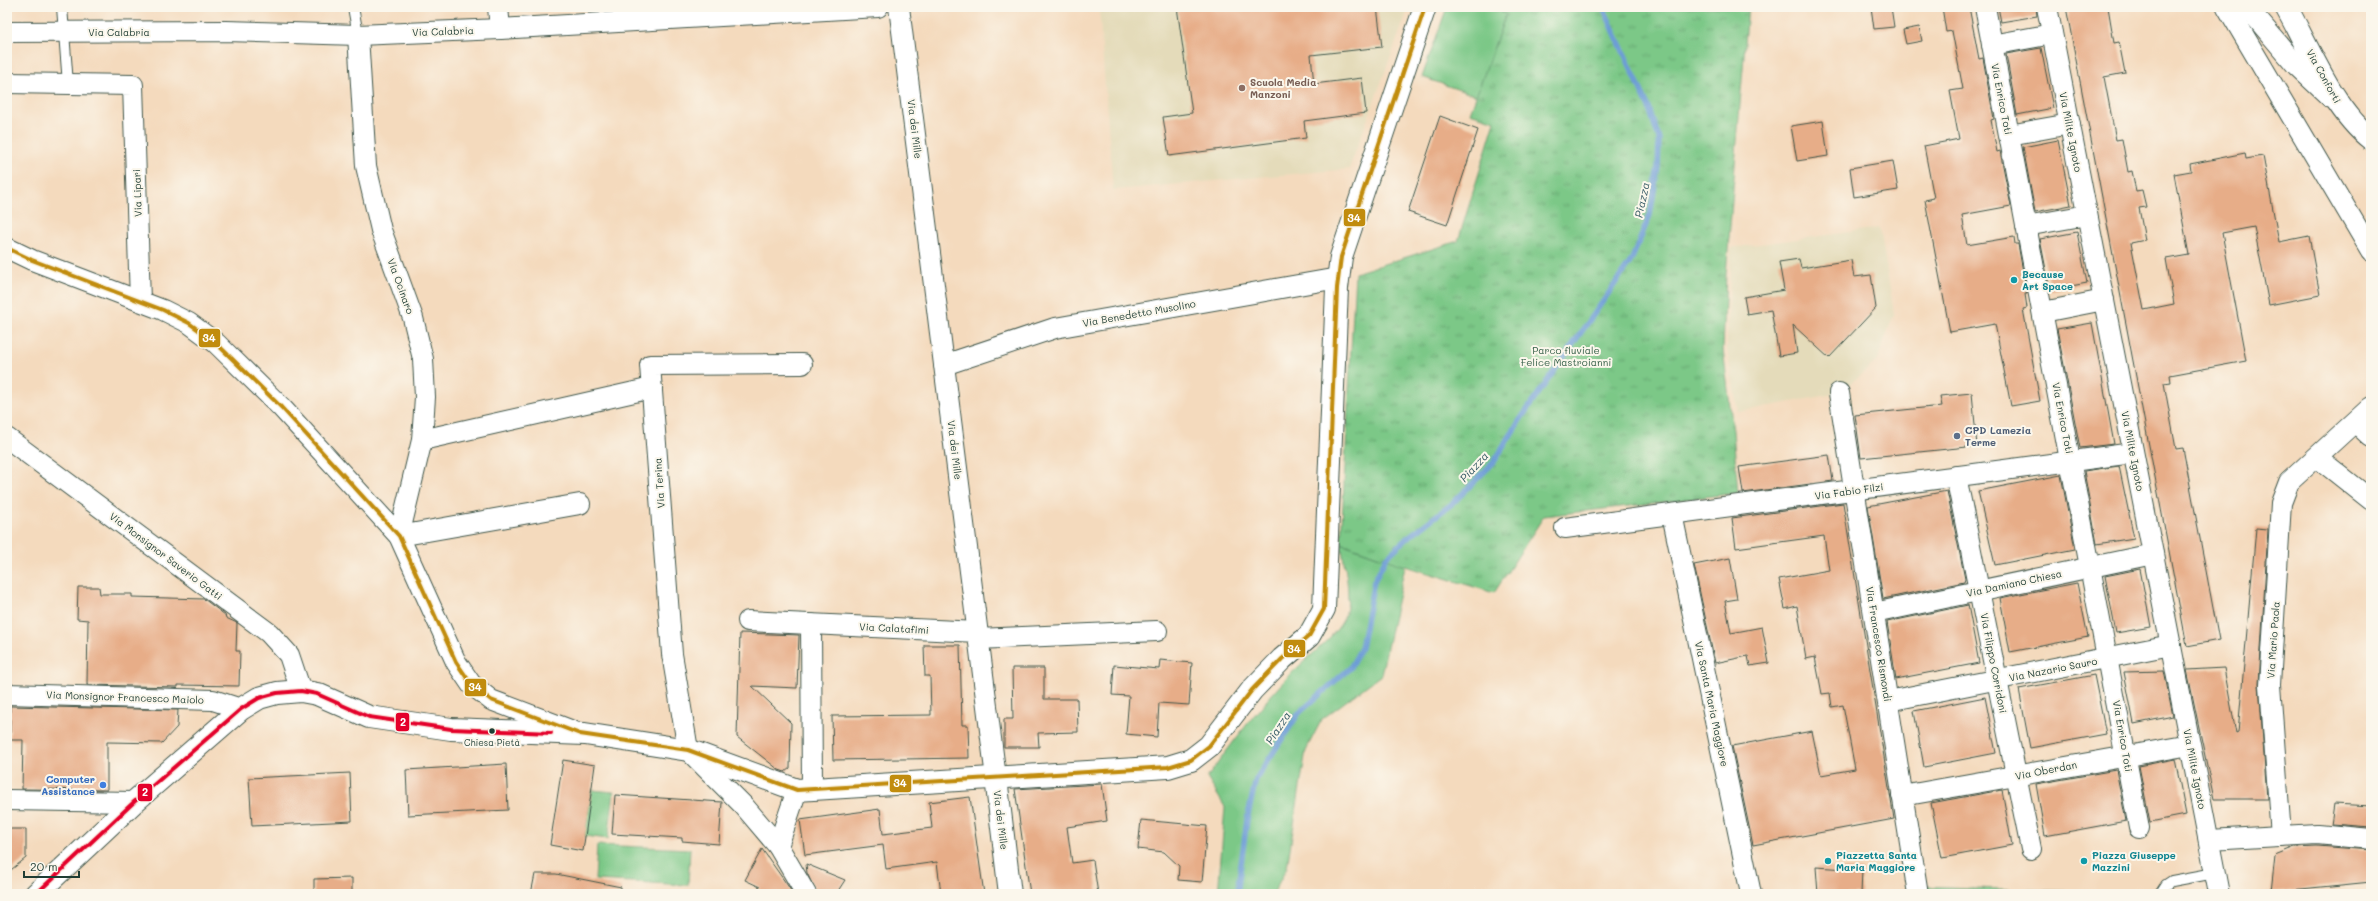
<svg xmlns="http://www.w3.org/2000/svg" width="2378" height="901" font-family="Mali,sans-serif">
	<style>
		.built { fill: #e4dbba }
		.grass { fill: #7cc887; stroke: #4e825e }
		.park { fill: url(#park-tufts); stroke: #4e825e }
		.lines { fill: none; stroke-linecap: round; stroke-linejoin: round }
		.stream { stroke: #6d9dd6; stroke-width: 5.5 }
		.building { fill: #e7ad88 }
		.lane-casing { stroke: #3f5549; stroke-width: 12 }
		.street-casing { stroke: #3f5549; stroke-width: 22 }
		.secondary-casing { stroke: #3f5549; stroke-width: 24 }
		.lane { stroke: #fff; stroke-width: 10 }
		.street { stroke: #fff; stroke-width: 20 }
		.secondary { stroke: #fff; stroke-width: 22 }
		.bus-1-casing { stroke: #fbf7ec; stroke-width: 7 }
		.bus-2-casing { stroke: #fbf7ec; stroke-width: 7 }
		.bus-1 { stroke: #c18c0d; stroke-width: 4 }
		.bus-2 { stroke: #e4002b; stroke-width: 4 }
		.education-dot { fill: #8d6e63; stroke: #fbf7ec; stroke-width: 1.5 }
		.culture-dot { fill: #0f9aa8; stroke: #fbf7ec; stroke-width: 1.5 }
		.service-dot { fill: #5c6f8a; stroke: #fbf7ec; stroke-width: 1.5 }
		.bus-dot { fill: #1f3d34; stroke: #fbf7ec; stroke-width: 1.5 }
		.shop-dot { fill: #3f7fe0; stroke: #fbf7ec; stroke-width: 1.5 }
		.labels { text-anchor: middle; stroke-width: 4; stroke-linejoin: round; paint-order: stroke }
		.bus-label { font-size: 9px; fill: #1f3d34; stroke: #fbf7ec }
		.street-label { font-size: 10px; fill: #1f3d34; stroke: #fbf7ec }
		.education-label { font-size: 10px; font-weight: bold; fill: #785e54; stroke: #fbf7ec; text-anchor: start }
		.culture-label { font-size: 10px; font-weight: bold; fill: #0d838f; stroke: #fbf7ec; text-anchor: start }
		.park-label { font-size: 10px; fill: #366049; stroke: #fbf7ec }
		.service-label { font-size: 10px; font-weight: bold; fill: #4e5e75; stroke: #fbf7ec; text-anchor: start }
		.shop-label { font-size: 10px; font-weight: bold; fill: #366cbe; stroke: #fbf7ec; text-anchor: end }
		.water-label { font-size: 11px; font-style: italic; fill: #365a65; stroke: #fbf7ec }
		.line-badge { stroke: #fbf7ec; stroke-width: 1.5 }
		.badge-label { font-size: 11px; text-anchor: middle; font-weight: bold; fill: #fff }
	</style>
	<defs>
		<pattern id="park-tufts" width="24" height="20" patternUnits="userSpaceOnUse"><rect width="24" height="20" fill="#7cc887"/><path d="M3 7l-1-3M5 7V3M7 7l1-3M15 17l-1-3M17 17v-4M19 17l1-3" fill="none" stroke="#65a46f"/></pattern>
	</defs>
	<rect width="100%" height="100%" fill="#fbf7ec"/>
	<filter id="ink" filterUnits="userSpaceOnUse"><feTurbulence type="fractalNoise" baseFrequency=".025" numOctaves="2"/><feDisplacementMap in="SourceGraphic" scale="8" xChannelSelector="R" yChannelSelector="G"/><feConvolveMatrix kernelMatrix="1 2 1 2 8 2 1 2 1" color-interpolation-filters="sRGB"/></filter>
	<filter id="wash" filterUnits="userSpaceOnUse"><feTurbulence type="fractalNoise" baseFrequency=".012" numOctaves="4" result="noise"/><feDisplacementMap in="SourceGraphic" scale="16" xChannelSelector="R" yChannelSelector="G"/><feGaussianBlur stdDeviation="0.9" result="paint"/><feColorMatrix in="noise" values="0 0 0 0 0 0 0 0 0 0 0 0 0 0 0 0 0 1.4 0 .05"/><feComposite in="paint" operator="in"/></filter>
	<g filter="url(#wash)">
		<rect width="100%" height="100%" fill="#f4dabd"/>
		<g class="built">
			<polygon points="1099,7 1409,7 1349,169 1113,190"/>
			<polygon points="1880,228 1894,314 1877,361 1839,393 1738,412 1727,348 1731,248"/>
		</g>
		<g class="grass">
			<polygon points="1447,7 1487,7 1506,14 1477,96 1422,77"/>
			<path d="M1341,543L1405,566L1381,675L1322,719L1306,750L1287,867L1273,894H1218L1225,807L1207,778C1232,743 1256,711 1285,680C1300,663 1336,637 1344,618C1353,596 1344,566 1341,543Z"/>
			<polygon points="592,790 614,792 608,839 585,836"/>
			<polygon points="597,845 690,849 688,885 595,880"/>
		</g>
		<g class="park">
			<polygon points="1487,7 1748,7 1726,275 1723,349 1733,431 1738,493 1544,516 1494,593 1405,566 1341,543 1355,273 1458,241 1495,121 1470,113 1506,14"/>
			<polygon points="1917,886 2115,893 1918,894"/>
		</g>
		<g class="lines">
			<polyline class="stream" points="1237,894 1247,820 1256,779 1299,713 1350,668 1361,648 1374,581 1386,558 1407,538 1453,503 1494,462 1520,420 1631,261 1650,215 1658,167 1659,139 1649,108 1603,7"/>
		</g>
		<g id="blocks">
			<g class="building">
				<polygon points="1177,7 1377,7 1382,47 1311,55 1314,84 1362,78 1366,113 1304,121 1306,138 1169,156 1163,117 1192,113"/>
				<polygon points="1871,7 1891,7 1894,27 1874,29"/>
				<polygon points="1942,7 1969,7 1979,59 1983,58 1994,119 1991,120 1997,152 2000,151 2011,206 1962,215 1967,245 2014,237 2015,244 2018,244 2027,294 2025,294 2027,308 2023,309 2040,401 2011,406 1995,324 1950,332 1925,200 1934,198 1924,146 1959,139 1950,91 1963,89 1952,31 1946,32"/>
				<polygon points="1998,7 2036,7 2037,16 2001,22"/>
				<polygon points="2066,7 2108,7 2114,43 2119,42 2125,73 2104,77 2116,140 2122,139 2128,172 2132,171 2136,191 2142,190 2146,207 2139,208 2145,240 2131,243 2144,310 2174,304 2166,259 2189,255 2174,174 2191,171 2190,164 2245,153 2246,159 2263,156 2279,242 2309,236 2320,295 2269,305 2254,227 2222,233 2246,361 2170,375 2171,382 2164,383 2176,449 2183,448 2219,640 2187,646"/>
				<polygon points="1919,27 1922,41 1906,44 1903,30"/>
				<polygon points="2041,48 2053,108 2017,115 2006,54"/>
				<polygon points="1440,116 1478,130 1447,225 1408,212"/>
				<polygon points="1823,121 1828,156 1797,161 1791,126"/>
				<polygon points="2058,140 2071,205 2035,212 2023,147"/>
				<polygon points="1893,161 1898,190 1854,197 1850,168"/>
				<polygon points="2077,232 2087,283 2050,290 2040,239"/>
				<polygon points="1799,259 1801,268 1851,260 1854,277 1871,275 1876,308 1829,358 1793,325 1797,353 1779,356 1771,310 1747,314 1744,297 1784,290 1779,262"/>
				<polygon points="2092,323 2114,444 2080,448 2057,329"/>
				<polygon points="1972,393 1977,446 1861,458 1855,415 1942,406 1940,396"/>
				<polygon points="1829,455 1833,481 1743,493 1739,467"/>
				<polygon points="2119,466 2134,538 2097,544 2084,471"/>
				<polygon points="2061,475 2075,549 1995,565 1978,491"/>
				<polygon points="1947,491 1965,579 1964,582 1883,599 1868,506"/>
				<polygon points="1843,503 1894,819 1753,845 1732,746 1812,731 1821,775 1855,769 1843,705 1832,707 1830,693 1822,694 1815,657 1806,659 1797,606 1785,609 1779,579 1829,570 1824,536 1736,548 1732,518"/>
				<polygon points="2256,528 2268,529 2259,684 2267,799 2214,799 2187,670 2224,668 2236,733 2238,732"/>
				<polygon points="1730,558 1737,599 1725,601 1731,633 1762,627 1769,663 1750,666 1748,656 1715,663 1694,565"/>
				<polygon points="2140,569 2151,627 2116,633 2105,576"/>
				<polygon points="2077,583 2088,637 2010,652 2000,598"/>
				<polygon points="78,587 99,587 100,594 132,594 132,597 204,599 225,615 226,618 237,623 236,651 240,651 239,686 178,685 178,687 87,685 88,620 77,619"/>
				<polygon points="1968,605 1979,663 1896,679 1887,622"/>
				<polygon points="740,633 799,635 797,688 752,686 791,723 790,768 785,772 779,770 737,737"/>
				<polygon points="924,645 960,645 962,725 968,725 969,758 833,760 832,716 931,715 930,676 925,676"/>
				<polygon points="1160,660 1192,663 1189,705 1159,703 1157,737 1126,734 1129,696 1112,695 1114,665 1159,669"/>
				<polygon points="1012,668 1044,668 1044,699 1077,699 1078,732 1038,733 1039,747 1004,747 1004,719 1013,719"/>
				<polygon points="2164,671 2173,716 2134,724 2124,672"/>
				<polygon points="2094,675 2106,734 2030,748 2019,689"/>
				<polygon points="1985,697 1996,753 1924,767 1914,711"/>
				<polygon points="10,706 178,710 177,727 162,743 107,742 107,790 22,789 23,740 10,740"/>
				<polygon points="2175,759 2186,815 2150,822 2139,766"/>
				<polygon points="563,760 595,765 583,851 550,845"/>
				<polygon points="506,764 508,810 408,815 406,770"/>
				<polygon points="2116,770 2126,821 2045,836 2036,784"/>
				<polygon points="350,773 352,821 252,826 249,778"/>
				<polygon points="1102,784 1107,821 1067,827 1072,863 1093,860 1098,894 1030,894 1015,789"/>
				<polygon points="2002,790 2012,845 1942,858 1931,803"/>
				<polygon points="615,795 722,802 719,844 682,841 682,838 612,834"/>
				<polygon points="970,797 984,894 941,894 937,862 886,869 883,845 805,855 800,820 880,809 883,834 932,828 929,802"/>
				<polygon points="2334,804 2371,806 2371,827 2331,824"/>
				<polygon points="1141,820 1207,826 1202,882 1178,880 1179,866 1164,852 1138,849"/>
				<polygon points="7,829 26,829 26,858 7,873"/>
				<polygon points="2317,846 2371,850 2371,882 2271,892 2275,855 2295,847"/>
				<polygon points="762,849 788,886 793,894 756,894 760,887 745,880"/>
				<polygon points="806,864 845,880 836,894 817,894 807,873"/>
				<polygon points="1816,867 1862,870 1861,894 1818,894"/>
				<polygon points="535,874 556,874 621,887 621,894 531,894"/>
				<polygon points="352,878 352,894 314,894 314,879"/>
			</g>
		</g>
	</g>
	<g filter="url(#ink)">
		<use href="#blocks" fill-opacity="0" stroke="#3f5549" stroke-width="1"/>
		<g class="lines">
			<defs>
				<g id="lane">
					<polyline points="62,7 68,84"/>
					<polyline points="353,7 358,35"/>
					<polyline points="2160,894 2166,885 2172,881 2215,873"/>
				</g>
				<g id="street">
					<polyline points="498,7 500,29"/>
					<polyline points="899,7 996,778"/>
					<polyline points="1985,7 2139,828"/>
					<polyline points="2047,7 2219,894"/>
					<polyline points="2227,7 2371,251"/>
					<polyline points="2247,7 2297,66 2331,98"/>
					<polyline points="7,32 226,31 358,35 500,29 878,7"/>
					<polyline points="358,35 366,166 381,230 413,318 423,359 425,397 422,440 399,536 580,504"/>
					<polyline points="1992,45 2052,34"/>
					<polyline points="7,83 133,85 140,301"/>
					<polyline points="2009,135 2070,124"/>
					<polyline points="2026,226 2087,215"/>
					<polyline points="7,248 32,260 163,310 189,323 216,343 281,407 399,536 456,662 471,684 491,700 573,731"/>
					<polyline points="2043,312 2104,300"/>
					<polyline points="802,364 650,365 672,654 688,750 744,806 778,846 806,894"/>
					<polyline points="944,365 1055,328 1338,278"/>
					<polyline points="1839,393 1918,894"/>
					<polyline points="2356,423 2371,437"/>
					<polyline points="7,438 269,633 289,655 301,691"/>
					<polyline points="422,440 652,388"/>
					<polyline points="2318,458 2371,500"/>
					<polyline points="1956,476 2031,849"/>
					<polyline points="1672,514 1751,894"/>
					<polyline points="1565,528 2133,453"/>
					<polyline points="1874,613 2153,554"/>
					<polyline points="748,621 978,632"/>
					<polyline points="811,624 812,790"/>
					<polyline points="978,639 1157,631"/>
					<polyline points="7,694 213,700 241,709"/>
					<polyline points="1888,701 2171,645"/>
					<polyline points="1902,796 2190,745"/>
					<polyline points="7,800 134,802"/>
					<polyline points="2281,836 2270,685 2281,503 2289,482 2371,407"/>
					<polyline points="2209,840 2317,834 2371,839"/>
					<polyline points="778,846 797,790"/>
				</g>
				<g id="secondary">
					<path d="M2286,7C2309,48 2334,111 2371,139"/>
					<polyline points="996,778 1010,894"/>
					<polyline points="36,894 134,802 241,709 259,698 277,693 301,691 317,694 369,717 451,729 585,734 688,750 797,790 1168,767 1191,760 1209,746 1252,690 1282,659 1309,636 1324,609 1337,288 1341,257 1425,7"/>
				</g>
			</defs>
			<use href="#lane" class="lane-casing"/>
			<use href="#street" class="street-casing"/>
			<use href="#secondary" class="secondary-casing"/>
			<use href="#lane" class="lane"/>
			<use href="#street" class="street"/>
			<use href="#secondary" class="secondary"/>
			<defs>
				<polyline id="bus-1" points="7,248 32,260 163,310 189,323 216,343 281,407 399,536 456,662 471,684 491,700 580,734 688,750 797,790 1168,767 1191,760 1209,746 1252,690 1282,659 1309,636 1324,609 1337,288 1341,257 1425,7"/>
				<polyline id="bus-2" points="36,894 134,802 241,709 259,698 277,693 301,691 317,694 369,717 451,729 551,733"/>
			</defs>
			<use href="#bus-1" class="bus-1-casing"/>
			<use href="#bus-2" class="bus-2-casing"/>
			<use href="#bus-1" class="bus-1"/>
			<use href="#bus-2" class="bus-2"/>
		</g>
	</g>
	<circle class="education-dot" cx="1242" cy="88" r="4"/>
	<g class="culture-dot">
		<circle cx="2014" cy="280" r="4"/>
		<circle cx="1828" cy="861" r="4"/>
		<circle cx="2084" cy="861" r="4"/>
	</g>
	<circle class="service-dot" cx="1957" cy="436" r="4"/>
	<circle class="bus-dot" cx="492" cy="731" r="3.5"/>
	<circle class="shop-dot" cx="103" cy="785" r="4"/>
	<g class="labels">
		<g class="bus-label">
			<text x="492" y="746">Chiesa Pietà</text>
		</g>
		<g class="street-label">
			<text transform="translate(443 31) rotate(-2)" y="4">Via Calabria</text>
			<text x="119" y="36">Via Calabria</text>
			<text transform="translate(2324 76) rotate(61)" y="4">Via Conforti</text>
			<text transform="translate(2002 99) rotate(79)" y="4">Via Enrico Toti</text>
			<text transform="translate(915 129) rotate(83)" y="4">Via dei Mille</text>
			<text transform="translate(2071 132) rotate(79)" y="4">Via Milite Ignoto</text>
			<text transform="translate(137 193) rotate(-92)" y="4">Via Lipari</text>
			<text transform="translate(401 286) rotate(70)" y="4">Via Ocinaro</text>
			<text transform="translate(1139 313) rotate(-10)" y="4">Via Benedetto Musolino</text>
			<text transform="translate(2063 418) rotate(79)" y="4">Via Enrico Toti</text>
			<text transform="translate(955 450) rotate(83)" y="4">Via dei Mille</text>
			<text transform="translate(2133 451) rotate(79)" y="4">Via Milite Ignoto</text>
			<text transform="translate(659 483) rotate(-94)" y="4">Via Terina</text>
			<text transform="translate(1849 491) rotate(-8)" y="4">Via Fabio Filzi</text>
			<text transform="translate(166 556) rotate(37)" y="4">Via Monsignor Saverio Gatti</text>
			<text transform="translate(2014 583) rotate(-12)" y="4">Via Damiano Chiesa</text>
			<text transform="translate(894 628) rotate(3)" y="4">Via Calatafimi</text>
			<text transform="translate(2273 640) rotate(-86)" y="4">Via Mario Paola</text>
			<text transform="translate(1879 644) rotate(81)" y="4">Via Francesco Rismondi</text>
			<text transform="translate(1994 663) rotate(79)" y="4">Via Filippo Corridoni</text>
			<text transform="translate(2053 669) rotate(-11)" y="4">Via Nazario Sauro</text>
			<text transform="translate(125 697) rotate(2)" y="4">Via Monsignor Francesco Maiolo</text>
			<text transform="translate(1712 704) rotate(78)" y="4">Via Santa Maria Maggiore</text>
			<text transform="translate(2123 736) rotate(80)" y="4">Via Enrico Toti</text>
			<text transform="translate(2195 769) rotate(79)" y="4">Via Milite Ignoto</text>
			<text transform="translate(2046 770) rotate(-11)" y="4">Via Oberdan</text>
			<text transform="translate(1001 820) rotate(83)" y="4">Via dei Mille</text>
		</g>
		<g class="education-label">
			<text x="1250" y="86">Scuola Media<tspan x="1250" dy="12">Manzoni</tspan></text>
		</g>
		<g class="culture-label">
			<text x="2022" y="278">Because<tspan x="2022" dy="12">Art Space</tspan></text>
			<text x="1836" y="859">Piazzetta Santa<tspan x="1836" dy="12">Maria Maggiore</tspan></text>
			<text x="2092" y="859">Piazza Giuseppe<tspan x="2092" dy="12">Mazzini</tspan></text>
		</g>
		<g class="park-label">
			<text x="1566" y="354">Parco fluviale<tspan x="1566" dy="12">Felice Mastroianni</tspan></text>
		</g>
		<g class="service-label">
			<text x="1965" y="434">CPD Lamezia<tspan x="1965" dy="12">Terme</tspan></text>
		</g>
		<g class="shop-label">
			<text x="95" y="783">Computer<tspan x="95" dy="12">Assistance</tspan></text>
		</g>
		<g class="water-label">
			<text transform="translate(1642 200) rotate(-78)" y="4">Piazza</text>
			<text transform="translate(1474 467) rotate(-47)" y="4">Piazza</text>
			<text transform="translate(1278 728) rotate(-57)" y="4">Piazza</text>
		</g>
	</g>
	<g class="line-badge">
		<rect x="1343" y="208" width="23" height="19" rx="4" fill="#c18c0d"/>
		<rect x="198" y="328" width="23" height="20" rx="4" fill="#c18c0d"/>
		<rect x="1283" y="639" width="23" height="19" rx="4" fill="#c18c0d"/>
		<rect x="464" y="678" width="23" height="19" rx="4" fill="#c18c0d"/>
		<rect x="395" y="712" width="15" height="20" rx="4" fill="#e4002b"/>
		<rect x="889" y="774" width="23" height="19" rx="4" fill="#c18c0d"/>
		<rect x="137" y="783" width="16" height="19" rx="4" fill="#e4002b"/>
	</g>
	<g class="badge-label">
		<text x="1354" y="222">34</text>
		<text x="209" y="342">34</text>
		<text x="1294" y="653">34</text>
		<text x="475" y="691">34</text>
		<text x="403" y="726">2</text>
		<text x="900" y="787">34</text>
		<text x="145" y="796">2</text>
	</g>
	<rect width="2378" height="901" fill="none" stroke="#fbf7ec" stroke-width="24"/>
	<path d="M24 871v6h55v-6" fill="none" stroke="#1f3d34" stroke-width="2"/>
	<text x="30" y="871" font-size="12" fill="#1f3d34" stroke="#fbf7ec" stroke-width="3" paint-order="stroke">20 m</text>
</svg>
